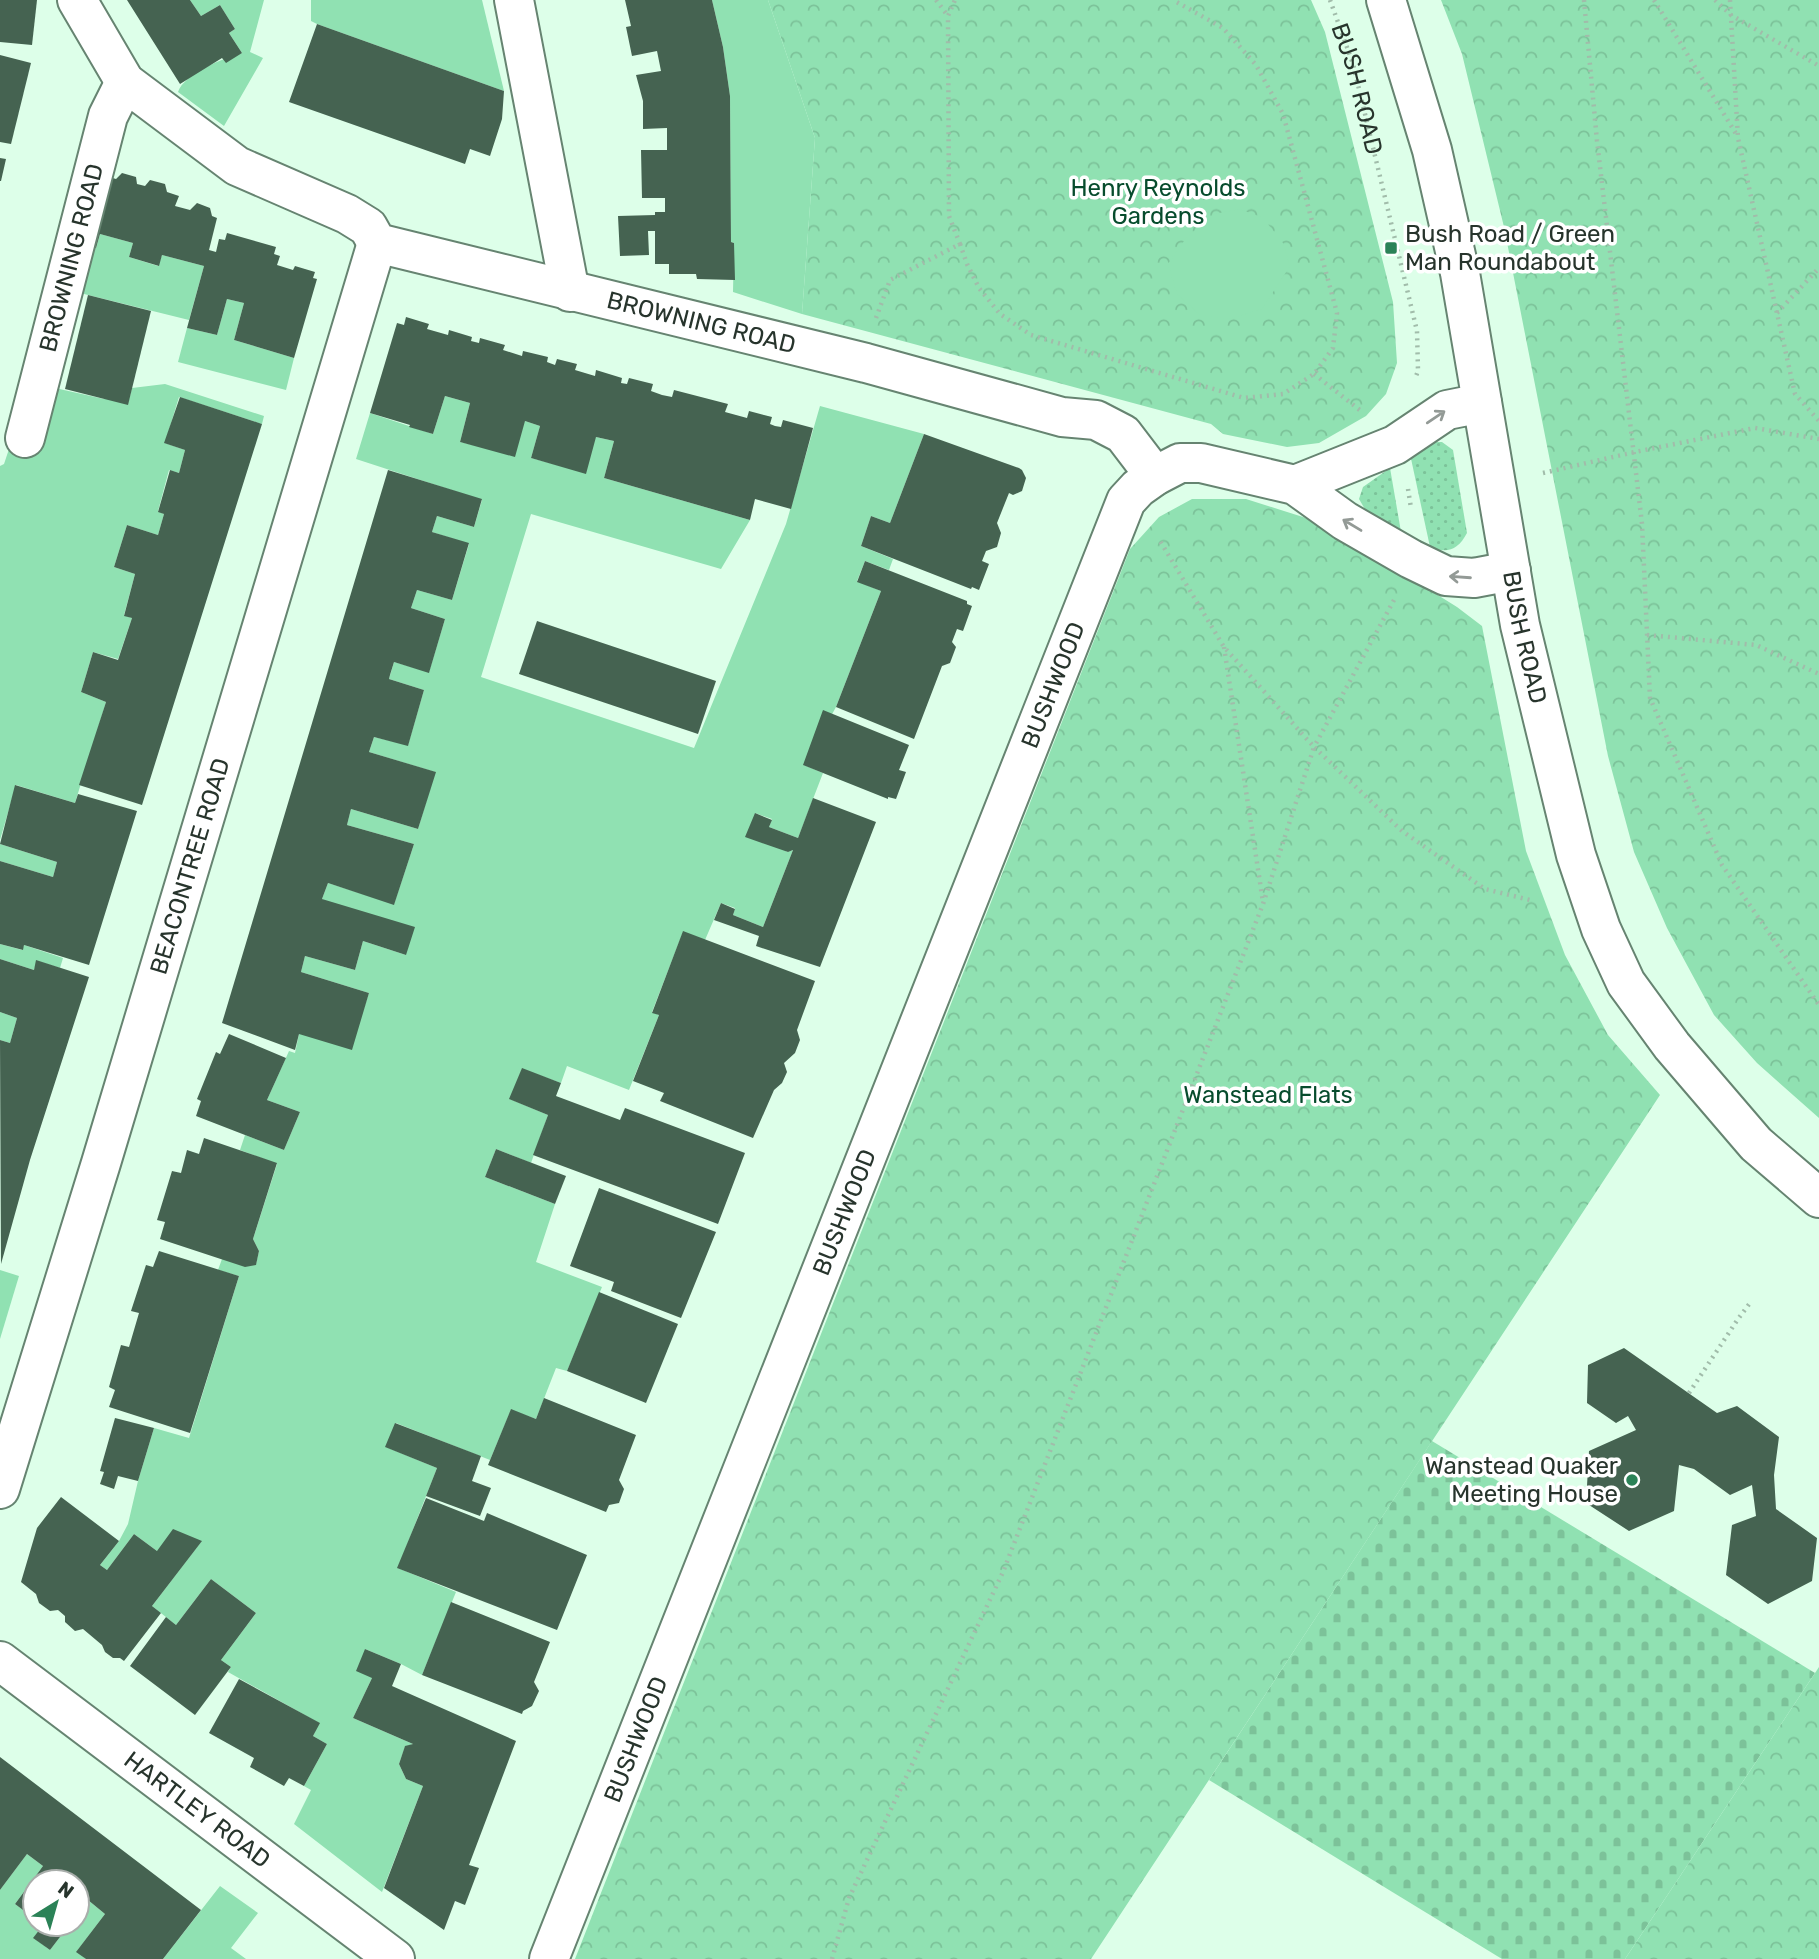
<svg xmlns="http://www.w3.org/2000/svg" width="1819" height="1959" font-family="Rubik,sans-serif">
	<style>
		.grass { fill: url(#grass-dots) }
		.cemetery { fill: url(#cemetery-stones) }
		.park { fill: url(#park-crowns) }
		.garden { fill: #90e1b2 }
		.building { fill: #456351 }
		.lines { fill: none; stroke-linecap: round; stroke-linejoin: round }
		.street-casing { stroke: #668471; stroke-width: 42 }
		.primary-casing { stroke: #668471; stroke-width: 42 }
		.path { stroke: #a1bcaa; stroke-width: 4.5; stroke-dasharray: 2 5; stroke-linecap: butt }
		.street { stroke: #fff; stroke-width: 38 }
		.primary { stroke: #fff; stroke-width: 38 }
		.oneway { stroke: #939a96 }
		.poi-dot { fill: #2b8257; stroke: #fff; stroke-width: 2.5 }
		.labels { text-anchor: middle; stroke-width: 7; stroke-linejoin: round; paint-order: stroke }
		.street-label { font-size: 24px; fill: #27342c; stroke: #fff }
		.park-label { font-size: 24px; fill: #074c2d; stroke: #fff }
		.poi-label { font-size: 24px; fill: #27342c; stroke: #fff; text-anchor: start }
	</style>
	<defs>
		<pattern id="grass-dots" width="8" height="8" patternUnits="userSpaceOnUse" patternTransform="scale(1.75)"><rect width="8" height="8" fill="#90e1b2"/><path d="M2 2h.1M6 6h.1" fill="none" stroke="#7cc299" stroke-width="1.8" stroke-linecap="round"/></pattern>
		<pattern id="cemetery-stones" width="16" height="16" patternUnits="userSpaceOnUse" patternTransform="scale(1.75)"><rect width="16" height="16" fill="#90e1b2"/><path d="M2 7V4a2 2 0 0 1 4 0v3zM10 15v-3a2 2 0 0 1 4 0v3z" fill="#7cc299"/></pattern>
		<pattern id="park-crowns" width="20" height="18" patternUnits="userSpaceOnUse" patternTransform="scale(1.75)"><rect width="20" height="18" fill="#90e1b2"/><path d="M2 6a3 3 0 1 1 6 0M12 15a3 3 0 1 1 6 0" fill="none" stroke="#7cc299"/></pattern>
	</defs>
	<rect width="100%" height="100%" fill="#ddffe9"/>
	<g class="grass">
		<path d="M1429,442H1442L1453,450L1467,533C1458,550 1447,554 1430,547L1410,454Z"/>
		<polygon points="1390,468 1401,532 1366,511 1359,499 1363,487"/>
	</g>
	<polygon class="cemetery" points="1432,1441 1815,1673 1625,1959 1502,1959 1209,1780"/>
	<g class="park">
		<polygon points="768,0 1311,0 1325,32 1393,302 1397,363 1386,394 1366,416 1319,443 1287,447 1223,434 1211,424 802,314 815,138"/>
		<polygon points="1441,0 1819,0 1819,1118 1757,1063 1714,1015 1667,928 1634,852 1608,756 1504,227 1462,54"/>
		<polygon points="1192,499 1246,499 1303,517 1346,538 1457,607 1482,626 1526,851 1565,955 1608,1035 1660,1095 1091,1959 575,1959 1130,549 1159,517"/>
		<polygon points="1819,1667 1819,1959 1625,1959"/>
	</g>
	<g class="garden">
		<path d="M190,0H264L250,52L263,58L224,126L178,92C184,74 223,58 242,53L229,33L235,29L220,5L201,16Z"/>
		<polygon points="311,0 482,0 504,91 317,24 311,21"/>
		<polygon points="712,0 768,0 815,138 802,314 733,292 734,243 731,242 730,96 723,47"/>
		<polygon points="1240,209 1263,218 1283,243 1290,266 1262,309 1229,319 1199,314 1177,294 1168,264 1186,238 1214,214"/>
		<polygon points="100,234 133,243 129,257 158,266 162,255 204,266 189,320 72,291 84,245 96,248"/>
		<polygon points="227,299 244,303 234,340 294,358 286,390 178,362 187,328 217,335"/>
		<polygon points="165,384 264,416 262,424 179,397 165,443 185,450 179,473 169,470 158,511 164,514 158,535 127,525 114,567 135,574 124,615 132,618 118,659 93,652 81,692 106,702 75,803 16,785 0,840 0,466 4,464 14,434 55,388 104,399 130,396 132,388"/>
		<polygon points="445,396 470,403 460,442 486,448 525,421 540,426 531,458 565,467 596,437 614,441 604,478 750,520 721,569 531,514 481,677 694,748 786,524 820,406 924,434 890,523 871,516 861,546 893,559 889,570 865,561 857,581 881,591 836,707 804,765 823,773 798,838 769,827 772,819 755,813 787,852 793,850 763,927 733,915 735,908 721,903 705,940 683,932 652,1012 659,1015 629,1090 567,1066 561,1083 522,1069 510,1099 548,1115 531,1163 496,1149 485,1177 555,1204 536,1262 602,1287 567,1371 556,1368 536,1419 511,1410 490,1460 396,1423 386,1447 437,1468 398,1568 456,1592 422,1675 401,1664 365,1649 372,1678 353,1718 413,1744 405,1747 399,1764 406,1779 423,1786 382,1892 294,1824 311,1790 304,1786 327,1744 313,1736 319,1723 228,1672 231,1667 221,1660 256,1613 211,1579 176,1625 152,1606 201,1542 157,1551 134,1534 107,1570 100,1565 119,1541 128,1524 138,1481 154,1428 189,1438 239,1276 218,1270 222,1259 256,1264 259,1251 253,1239 277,1164 240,1150 245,1135 284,1150 300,1112 267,1100 289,1051 295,1053 299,1034 359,1023 369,993 301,972 305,956 355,970 363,941 406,955 322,899 328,883 394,904 414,844 347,825 351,809 418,829 435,772 369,752 374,737 408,745 424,690 389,679 394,662 429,672 445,619 411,608 417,590 452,600 469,544 432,532 437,516 474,527 482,500 356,459 370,413 433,434"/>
		<polygon points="0,844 57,862 53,877 0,861"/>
		<polygon points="0,944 22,950 24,945 63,958 60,968 37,961 34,970 0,959"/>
		<polygon points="0,1012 17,1018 10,1043 0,1040"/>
		<polygon points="0,1270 19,1276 0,1339"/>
		<polygon points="27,1854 43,1866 15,1904 35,1919 35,1924 43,1925 34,1938 50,1950 70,1924 77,1924 77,1915 88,1900 105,1914 77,1951 86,1959 0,1959 0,1890"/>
		<polygon points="220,1886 258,1913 231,1948 246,1959 163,1959"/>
	</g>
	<g class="building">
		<polygon points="0,0 37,0 32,45 0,42"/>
		<polygon points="127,0 190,0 201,16 220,5 235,29 229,33 242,53 226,63 222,58 180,84"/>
		<polygon points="625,0 712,0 723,47 730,96 731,242 734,243 735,280 697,279 696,274 669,274 669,264 655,264 655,231 648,231 649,255 620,256 618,216 655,215 655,212 665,212 665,198 642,198 641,150 667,150 667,128 643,129 643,101 636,75 661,71 657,51 632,56 626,27 631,26"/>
		<polygon points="317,24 504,91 502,119 490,156 470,149 465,164 289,102"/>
		<polygon points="0,55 31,63 11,144 0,142"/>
		<polygon points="0,158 6,159 1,181 0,181"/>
		<polygon points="122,173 136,177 137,184 145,186 150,180 165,184 167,192 179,196 175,206 190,210 197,203 210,208 212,216 217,218 209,250 216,252 219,239 225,240 227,233 276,247 274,254 280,256 277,265 293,270 295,266 315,272 313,278 317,279 294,358 234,340 244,303 227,299 217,335 187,328 204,266 162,255 159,266 129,257 133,243 100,234 96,248 84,245 103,175 116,179"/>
		<polygon points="88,295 151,311 128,405 65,389"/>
		<polygon points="406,317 429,324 427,329 448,335 449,330 472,337 471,341 479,343 480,338 505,345 503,350 522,356 523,351 548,357 547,362 555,365 557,359 577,364 575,370 595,376 596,370 622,378 621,383 627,384 629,378 653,384 651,391 662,395 672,397 674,390 728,404 725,412 747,418 749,411 772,417 770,424 775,426 781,427 783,420 813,428 791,509 755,499 750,520 604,478 614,441 596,437 586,474 531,458 540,426 525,421 515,457 460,442 470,403 445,396 433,434 409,427 410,425 370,413 397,323 404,325"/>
		<polygon points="180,397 262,424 142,805 79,785 106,702 81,692 93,652 118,660 132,618 124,616 135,574 114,567 127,525 158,535 164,514 158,512 170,470 179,473 185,450 164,443"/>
		<polygon points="924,434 1019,468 1022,470 1026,478 1022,491 1013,495 1009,493 997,523 1001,533 997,547 986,551 982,561 989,564 979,590 972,587 971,589 861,546 871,516 890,523"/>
		<polygon points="388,470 482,499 474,527 437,516 432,532 469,543 452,600 417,590 411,608 445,619 429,673 394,662 390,675 389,679 424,690 408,746 374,737 369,752 436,772 418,829 351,809 347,825 414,844 394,905 328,883 322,899 415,927 406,955 363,941 355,970 305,956 301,972 369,993 352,1050 299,1034 295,1050 222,1023"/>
		<polygon points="865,561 967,601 967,604 972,606 963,631 957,629 952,642 956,647 950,663 942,666 914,739 836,707 881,591 857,582"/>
		<polygon points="537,621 716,681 698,734 519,674"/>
		<polygon points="823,710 909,745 899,770 906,772 896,799 888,797 888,799 803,765"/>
		<polygon points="15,785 75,803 78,794 137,811 89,965 24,945 23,950 0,944 0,861 53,877 57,862 0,844"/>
		<polygon points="813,798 876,822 820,967 756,946 759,936 714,920 721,903 735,909 733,915 763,927 793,850 788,852 745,837 755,813 772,820 769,827 798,838"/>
		<polygon points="683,931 815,981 797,1030 800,1040 795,1053 784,1063 787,1072 782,1083 774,1090 753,1138 660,1101 664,1093 633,1081 659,1015 652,1013"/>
		<polygon points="0,959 34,970 36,960 89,977 30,1160 1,1264 0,1040 10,1043 17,1018 0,1012"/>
		<polygon points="229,1034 286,1058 267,1100 300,1112 284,1150 196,1116 201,1101 197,1099 216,1052 220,1054"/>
		<polygon points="522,1068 561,1083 556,1096 620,1120 625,1108 745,1153 718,1224 533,1155 548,1115 509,1099"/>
		<polygon points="204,1138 277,1163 253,1239 259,1251 256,1265 245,1267 160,1239 165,1222 157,1220 172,1171 181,1173 187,1150 199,1154"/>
		<polygon points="496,1149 566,1176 555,1204 485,1177"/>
		<polygon points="599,1188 716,1232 681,1318 611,1291 614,1282 570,1266"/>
		<polygon points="159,1251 239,1276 190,1433 109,1407 115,1390 109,1387 121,1345 129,1347 139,1313 131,1311 146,1265 153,1267"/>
		<polygon points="599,1292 678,1324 646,1403 567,1371"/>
		<polygon points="1624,1348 1717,1413 1737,1406 1779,1437 1774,1475 1776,1509 1817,1538 1812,1581 1768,1604 1726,1575 1732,1525 1756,1516 1752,1485 1730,1495 1694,1469 1679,1465 1674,1511 1629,1531 1586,1503 1589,1451 1636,1430 1628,1416 1616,1423 1587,1403 1588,1365"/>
		<polygon points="544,1398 636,1435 619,1480 624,1489 619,1503 609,1505 606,1512 488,1465 511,1409 536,1419"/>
		<polygon points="115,1418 154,1428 138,1481 118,1476 114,1489 100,1484 104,1472 100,1471"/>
		<polygon points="395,1423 481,1456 472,1481 491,1488 480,1516 426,1496 437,1468 385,1447"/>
		<polygon points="61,1497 119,1541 100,1565 107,1570 134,1534 157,1551 173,1529 202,1541 152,1606 161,1613 124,1661 120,1658 113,1658 105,1652 102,1645 83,1629 75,1631 65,1622 65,1616 58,1610 50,1611 39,1603 36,1594 21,1582 37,1528"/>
		<polygon points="426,1498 484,1521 487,1513 587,1555 557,1630 397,1568"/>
		<polygon points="211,1579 256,1613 221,1660 231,1667 195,1715 130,1666 166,1617 176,1625"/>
		<polygon points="451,1602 550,1642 534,1682 539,1691 532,1706 523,1711 522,1714 422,1675"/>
		<polygon points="365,1649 401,1664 392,1686 516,1741 469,1865 479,1868 465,1905 455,1901 444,1930 384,1888 423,1786 406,1779 399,1764 405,1746 413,1744 353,1718 372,1678 356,1671"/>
		<polygon points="239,1679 320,1723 313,1736 327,1744 304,1786 289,1778 284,1786 250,1767 254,1758 209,1733"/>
		<polygon points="0,1757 201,1910 163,1959 86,1959 76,1952 105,1914 88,1900 77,1915 77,1882 35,1882 35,1919 15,1904 43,1866 27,1854 0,1890"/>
		<polygon points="44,1924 70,1924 50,1950 33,1938"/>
	</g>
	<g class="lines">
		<defs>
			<g id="street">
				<path id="s2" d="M77,0L125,82L237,166L347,214L368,227L377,243L866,363L1062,417L1096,420L1123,434L1155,476"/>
				<polyline points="514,0 570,292"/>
				<path id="s3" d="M25,438L108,116L125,82"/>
				<polyline points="1295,485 1395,445 1447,410 1482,403"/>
				<path id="s4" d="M0,1489L101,1163L377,243"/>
				<path id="s5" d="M0,1661L395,1959"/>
				<path id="s6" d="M549,1959L1126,501L1138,488L1155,476L1180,463H1201L1295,485L1345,521L1411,559L1446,576L1474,578L1511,571"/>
			</g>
			<g id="primary">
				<path id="s7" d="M1386,0L1432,150L1460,273L1520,625L1576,855L1601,929L1626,983L1672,1046L1756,1144L1819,1198"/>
			</g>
		</defs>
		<use href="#street" class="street-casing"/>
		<use href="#primary" class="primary-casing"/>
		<g class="path">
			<polyline points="936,0 948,16"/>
			<path id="s1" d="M1330,0L1353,64L1417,331L1418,371L1416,376"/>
			<polyline points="1584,0 1597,141 1642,524 1650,698 1722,865 1819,1005"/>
			<polyline points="1654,0 1738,137"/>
			<polyline points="1715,0 1731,15 1819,66"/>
			<polyline points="1730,0 1738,138 1795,394 1819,421"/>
			<polyline points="960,244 967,264 979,288 1000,314 1031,335 1244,398 1283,394 1314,374 1333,348 1337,313 1283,114 1256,65 1223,28 1173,0"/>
			<polyline points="1777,313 1819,268"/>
			<polyline points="876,318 890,280 960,244 949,216 948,16 955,0"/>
			<polyline points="1314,374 1361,411"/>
			<polyline points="1543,473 1635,452 1755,428 1819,439"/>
			<polyline points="1408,489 1411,508"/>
			<polyline points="1394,600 1314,747 1402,831 1485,889 1530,900"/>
			<polyline points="1647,635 1756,645 1819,674"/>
			<polyline points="1224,647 1263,902"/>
			<polyline points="1689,1393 1738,1319 1750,1303"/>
			<polyline points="832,1959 849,1898 1003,1572 1263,904 1314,747 1224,647 1160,541"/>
		</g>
		<use href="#street" class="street"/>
		<use href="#primary" class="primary"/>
	</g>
	<defs><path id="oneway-shaft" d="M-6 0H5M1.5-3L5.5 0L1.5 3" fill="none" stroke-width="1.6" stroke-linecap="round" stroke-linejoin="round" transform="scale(1.75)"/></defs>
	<g class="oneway">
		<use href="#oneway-shaft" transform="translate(1436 417) rotate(-34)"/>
		<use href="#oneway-shaft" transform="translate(1352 525) rotate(-149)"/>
		<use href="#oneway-shaft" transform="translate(1460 577) rotate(-176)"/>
	</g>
	<g class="poi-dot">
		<rect x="1384" y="241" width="14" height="14" rx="3.5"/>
		<circle cx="1632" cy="1480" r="7"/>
	</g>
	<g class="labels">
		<g class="street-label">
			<text dy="8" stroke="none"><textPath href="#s1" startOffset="93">BUSH ROAD</textPath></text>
			<text dy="8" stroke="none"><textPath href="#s3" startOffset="186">BROWNING ROAD</textPath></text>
			<text dy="8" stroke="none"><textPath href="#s2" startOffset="732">BROWNING ROAD</textPath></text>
			<text dy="8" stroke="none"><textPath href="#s7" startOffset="653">BUSH ROAD</textPath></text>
			<text dy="8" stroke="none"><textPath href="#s6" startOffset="1370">BUSHWOOD</textPath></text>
			<text dy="8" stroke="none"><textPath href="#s4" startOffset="651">BEACONTREE ROAD</textPath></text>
			<text dy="8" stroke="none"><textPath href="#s6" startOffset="803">BUSHWOOD</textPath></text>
			<text dy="8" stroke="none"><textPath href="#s6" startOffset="236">BUSHWOOD</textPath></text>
			<text dy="8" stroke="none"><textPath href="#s5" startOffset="247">HARTLEY ROAD</textPath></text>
		</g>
		<g class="park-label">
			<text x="1158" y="196">Henry Reynolds<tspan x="1158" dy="28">Gardens</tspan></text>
			<text x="1268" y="1103">Wanstead Flats</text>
		</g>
		<g class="poi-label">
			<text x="1405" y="242">Bush Road / Green<tspan x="1405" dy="28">Man Roundabout</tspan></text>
			<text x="1618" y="1474" text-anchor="end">Wanstead Quaker<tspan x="1618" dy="28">Meeting House</tspan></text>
		</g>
	</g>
	<g transform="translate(56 1903) rotate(37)"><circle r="33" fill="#ffffff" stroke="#a9aeab" stroke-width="2"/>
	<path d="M0-5L12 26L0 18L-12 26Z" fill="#2b8257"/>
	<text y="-10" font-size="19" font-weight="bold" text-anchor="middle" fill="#27342c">N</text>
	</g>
</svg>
